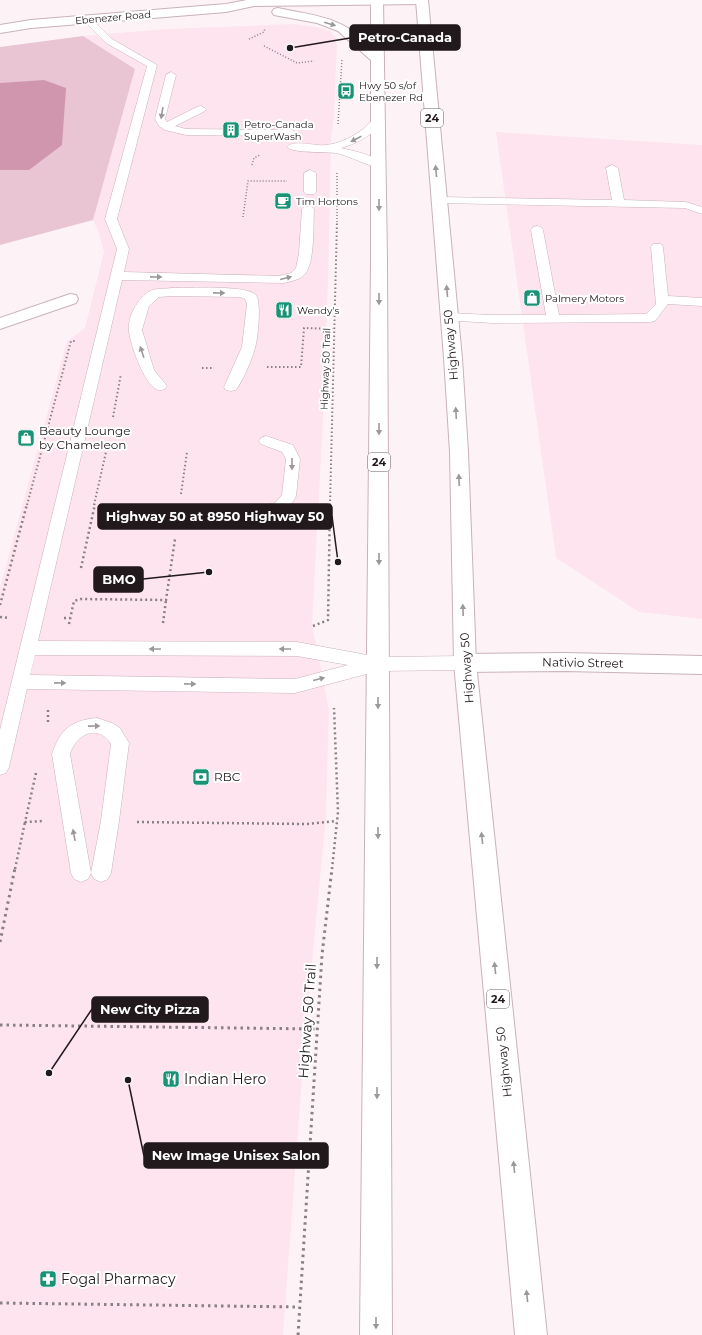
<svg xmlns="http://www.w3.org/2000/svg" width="702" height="1335" font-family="Montserrat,sans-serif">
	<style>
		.built { fill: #fee4ee }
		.green { fill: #e9c4d3 }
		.water { fill: #d096ae }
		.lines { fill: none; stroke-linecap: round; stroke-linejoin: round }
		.service-casing { stroke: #c9b2bb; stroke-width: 1 }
		.minor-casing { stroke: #c9b2bb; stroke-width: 2 }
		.secondary-casing { stroke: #c9b2bb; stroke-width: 2 }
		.primary-casing { stroke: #c9b2bb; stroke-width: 2 }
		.path-far3 { stroke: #898083; stroke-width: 1.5; stroke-dasharray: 1 2; stroke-linecap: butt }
		.path-far2 { stroke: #898083; stroke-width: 2; stroke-dasharray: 1.5 2.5; stroke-linecap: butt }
		.path-far1 { stroke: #898083; stroke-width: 2.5; stroke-dasharray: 2 3; stroke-linecap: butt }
		.path { stroke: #898083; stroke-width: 3; stroke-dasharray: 2.5 4; stroke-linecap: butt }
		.service { fill: #fff; fill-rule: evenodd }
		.minor { fill: #fff; fill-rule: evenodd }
		.secondary { fill: #fff; fill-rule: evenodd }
		.primary { fill: #fff; fill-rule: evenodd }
		.oneway { fill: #9b9899 }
		.labels { text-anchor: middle; stroke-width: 4; stroke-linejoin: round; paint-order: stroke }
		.far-street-label { font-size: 10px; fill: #21191c; stroke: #fff }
		.far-poi-label { font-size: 10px; fill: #21191c; stroke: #fff; text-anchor: start }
		.shield { fill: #fff; stroke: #645e60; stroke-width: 1 }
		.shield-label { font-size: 11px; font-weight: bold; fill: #21191c }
		.street-label { font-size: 12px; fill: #21191c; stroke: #fff }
		.poi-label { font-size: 12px; fill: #21191c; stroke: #fff; text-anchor: start }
		.near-street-label { font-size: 14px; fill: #21191c; stroke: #fff }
		.near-poi-label { font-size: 14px; fill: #21191c; stroke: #fff; text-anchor: start }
		.leader { fill: none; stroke: #21191c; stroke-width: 1.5 }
		.callout-dot { fill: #21191c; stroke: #fff; stroke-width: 1.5 }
		.callout { fill: #21191c; stroke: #21191c; stroke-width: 1.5 }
		.callout-label { font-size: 13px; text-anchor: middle; font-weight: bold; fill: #fff }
	</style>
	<rect width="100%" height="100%" fill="#fdf3f6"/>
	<g class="built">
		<polygon points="294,24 316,27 330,31 335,37 337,45 334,117 331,138 328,284 322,439 312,624 329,710 326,815 305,1036 283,1335 0,1335 0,588 67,341 85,328 104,252 99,233 93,220 135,69 83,36 166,29"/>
		<polygon points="496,132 702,145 702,619 639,612 556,558"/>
	</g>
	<polygon class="green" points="83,36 135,69 93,220 0,245 0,47"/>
	<polygon class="water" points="44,80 66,88 62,145 29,170 0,170 0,83"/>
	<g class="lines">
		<defs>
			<g id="service">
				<path d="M87,16L90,17L112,39L157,65L117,219L129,249L124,272L279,276L291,273L296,268L299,253L302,209L304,207H312L314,209C313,225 315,262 305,274C300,280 291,281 284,283L122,280L38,641L297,642L378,657L465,656L471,658L473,663L471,668L465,670L378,671L295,693L27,689L9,767L6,773L0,775V730L117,249L105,219L147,66L106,43L82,19ZM35,655L297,656L348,665L295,679L30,675Z"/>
				<polygon points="171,72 176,75 165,119 167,122 197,107 201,106 206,109 205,111 175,126 186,129 292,130 297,133 292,136 186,135 165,130 159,126 155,119 166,75"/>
				<path d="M378,118L383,121C373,135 358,143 341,148C354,151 376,155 385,166L383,168C376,170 348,155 336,153C326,152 291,153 287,147C293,139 317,147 326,145C338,144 353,137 363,129C368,125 372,119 378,118Z"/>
				<polygon points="612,165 618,168 624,200 686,202 702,207 702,214 685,208 439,203 435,202 433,200 435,198 439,197 612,200 606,168"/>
				<polygon points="310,170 316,173 316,192 314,194 306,194 304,192 304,173"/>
				<polygon points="537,226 541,227 543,230 559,315 646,314 656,304 651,247 653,244 661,244 663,247 668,296 702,298 702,306 668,304 655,321 650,322 492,323 444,320 443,317 444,314 449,313 492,315 546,315 531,230 533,227"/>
				<path d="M172,288C190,288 242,285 255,294C262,299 258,339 255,348C251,362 244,378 236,390L231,391L226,390L224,387L242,347L247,304L245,299L240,297L172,296L159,297L149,306L142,330L154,370L167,386L165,389C162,390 159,391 156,389C144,383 130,344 129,331C127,317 138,298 150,291C156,288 166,289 172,288Z"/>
				<polygon points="266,436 293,445 300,459 296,496 294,500 285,511 259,519 243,523 135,522 130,520 127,516 130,512 135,510 243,511 275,503 282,495 286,459 282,452 261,444 259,441 261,438"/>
				<path d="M97,718L112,723L120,728L129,743L119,821L111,873L108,879L101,882L94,879L91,873L101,821L111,744C98,723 76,734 70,754L91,873L88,879L81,882L74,879L71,873L52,754C60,730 71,720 97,718Z"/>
			</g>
			<g id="minor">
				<polygon points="70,294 76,295 78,299 76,303 0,329 0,318"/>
				<polygon points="565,653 702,656 702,674 565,671 465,672 457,669 454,663 457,657 465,654"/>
			</g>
			<g id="secondary">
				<polygon points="247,0 428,0 426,3 422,4 254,6 226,12 31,28 0,33 0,25 31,20 226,4"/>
				<path d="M278,8C316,16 339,16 369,44C374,48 380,53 384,59L383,62H373L338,31L317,23L274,15L272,12L274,9Z"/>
			</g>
			<g id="primary">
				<polygon points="371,0 383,0 387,260 392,1335 360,1335 371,260"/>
				<polygon points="416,0 428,0 462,358 468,452 476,663 547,1335 515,1335 454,663 450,452 444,358"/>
			</g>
		</defs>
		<use href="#service" class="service-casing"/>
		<use href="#minor" class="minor-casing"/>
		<use href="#secondary" class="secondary-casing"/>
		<use href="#primary" class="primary-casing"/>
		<g class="path-far3">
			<polyline points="249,39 264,32 265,28"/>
			<polyline points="264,46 297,63 314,61"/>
			<polyline points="338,124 342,59"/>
			<polyline points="252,165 254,158 260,155"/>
			<polyline points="243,217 248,181 287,181"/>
			<polyline points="337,222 337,171"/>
		</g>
		<g class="path-far2">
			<polyline points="267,367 301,367 304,328 335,329"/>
			<polyline points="202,368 213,368"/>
			<polyline points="113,417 121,374"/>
			<polyline points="181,494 187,452"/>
			<polyline points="27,505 71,341 76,341"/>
			<polyline points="94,505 106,452"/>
			<polyline points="330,505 337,221"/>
		</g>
		<g class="path-far1">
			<polyline points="81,568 95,504"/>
			<polyline points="0,605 27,504"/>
			<polyline points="0,617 9,618"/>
			<polyline points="64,618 70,618"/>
			<polyline points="163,623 166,600"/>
			<polyline points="69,624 74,601 81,599 166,600 175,539"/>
			<polyline points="313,626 328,620 330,504"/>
			<polyline points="48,710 48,722"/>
			<polyline points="36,773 25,822 44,821"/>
			<polyline points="137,822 307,824 337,821"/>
			<polyline points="15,869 25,822"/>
			<polyline points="332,869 338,812 334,708"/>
		</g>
		<g class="path">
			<polyline points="0,942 15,868"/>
			<polyline points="0,1025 317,1029"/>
			<polyline points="0,1303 299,1307"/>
			<polyline points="298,1335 322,955 332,868"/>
		</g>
		<use href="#service" class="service"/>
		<use href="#minor" class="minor"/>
		<use href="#secondary" class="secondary"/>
		<use href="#primary" class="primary"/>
	</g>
	<defs><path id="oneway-solid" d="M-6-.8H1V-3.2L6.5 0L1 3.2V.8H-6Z"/></defs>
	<g class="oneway">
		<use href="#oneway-solid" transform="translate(330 24) rotate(16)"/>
		<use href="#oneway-solid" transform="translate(162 113) rotate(99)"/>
		<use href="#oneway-solid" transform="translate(356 139) rotate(153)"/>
		<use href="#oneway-solid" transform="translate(436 171) rotate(-95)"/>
		<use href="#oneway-solid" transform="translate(379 205) rotate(90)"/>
		<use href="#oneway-solid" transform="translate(156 277) rotate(1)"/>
		<use href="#oneway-solid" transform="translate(286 278) rotate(-14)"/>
		<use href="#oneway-solid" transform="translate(447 291) rotate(-95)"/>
		<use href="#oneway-solid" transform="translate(219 293) rotate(1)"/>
		<use href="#oneway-solid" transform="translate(379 299) rotate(90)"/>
		<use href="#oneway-solid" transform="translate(142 352) rotate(-108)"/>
		<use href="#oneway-solid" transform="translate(456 413) rotate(-93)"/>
		<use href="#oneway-solid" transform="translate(379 429) rotate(90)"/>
		<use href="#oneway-solid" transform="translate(292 464) rotate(90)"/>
		<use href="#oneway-solid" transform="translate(459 480) rotate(-92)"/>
		<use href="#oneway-solid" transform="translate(379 559) rotate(90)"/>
		<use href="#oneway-solid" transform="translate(463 610) rotate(-92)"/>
		<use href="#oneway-solid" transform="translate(155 649) rotate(-180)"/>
		<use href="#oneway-solid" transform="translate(285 649) rotate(-180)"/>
		<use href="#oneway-solid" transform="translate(319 679) rotate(-14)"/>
		<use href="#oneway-solid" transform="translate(60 683) rotate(1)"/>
		<use href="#oneway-solid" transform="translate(190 684) rotate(1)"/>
		<use href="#oneway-solid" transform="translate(378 703) rotate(90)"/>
		<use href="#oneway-solid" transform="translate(94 726) rotate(-1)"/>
		<use href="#oneway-solid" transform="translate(378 833) rotate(90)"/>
		<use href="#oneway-solid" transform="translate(74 835) rotate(-101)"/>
		<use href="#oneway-solid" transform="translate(482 838) rotate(-96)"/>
		<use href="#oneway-solid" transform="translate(377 963) rotate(90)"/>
		<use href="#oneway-solid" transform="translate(495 968) rotate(-96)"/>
		<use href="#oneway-solid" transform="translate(377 1093) rotate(90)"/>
		<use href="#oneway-solid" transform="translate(514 1167) rotate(-96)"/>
		<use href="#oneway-solid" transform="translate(527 1296) rotate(-96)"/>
		<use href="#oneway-solid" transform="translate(376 1323) rotate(90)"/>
	</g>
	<defs>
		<symbol id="bus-square" viewBox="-11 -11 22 22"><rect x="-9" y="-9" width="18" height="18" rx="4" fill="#199276" stroke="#fff"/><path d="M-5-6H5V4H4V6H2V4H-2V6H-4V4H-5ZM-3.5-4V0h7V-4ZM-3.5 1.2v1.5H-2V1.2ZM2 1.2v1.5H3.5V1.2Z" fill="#fff"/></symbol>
		<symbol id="building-square" viewBox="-11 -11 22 22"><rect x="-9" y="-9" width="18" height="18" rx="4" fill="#199276" stroke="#fff"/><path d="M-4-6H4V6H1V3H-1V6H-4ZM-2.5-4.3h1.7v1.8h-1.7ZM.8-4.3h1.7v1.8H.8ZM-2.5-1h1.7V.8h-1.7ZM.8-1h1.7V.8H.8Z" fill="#fff"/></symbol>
		<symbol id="cafe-square" viewBox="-11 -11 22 22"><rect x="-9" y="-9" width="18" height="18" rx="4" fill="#199276" stroke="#fff"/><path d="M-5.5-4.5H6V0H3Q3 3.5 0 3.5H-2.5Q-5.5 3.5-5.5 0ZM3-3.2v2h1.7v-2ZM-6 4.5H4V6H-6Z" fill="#fff"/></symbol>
		<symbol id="shop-square" viewBox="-11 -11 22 22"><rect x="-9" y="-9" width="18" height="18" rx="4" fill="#199276" stroke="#fff"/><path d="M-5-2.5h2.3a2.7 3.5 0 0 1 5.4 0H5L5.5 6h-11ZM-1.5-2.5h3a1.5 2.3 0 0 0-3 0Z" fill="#fff"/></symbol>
		<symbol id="restaurant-square" viewBox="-11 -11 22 22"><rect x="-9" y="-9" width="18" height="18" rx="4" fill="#199276" stroke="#fff"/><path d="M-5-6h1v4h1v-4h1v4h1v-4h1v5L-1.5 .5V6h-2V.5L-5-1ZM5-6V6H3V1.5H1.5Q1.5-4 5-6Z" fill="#fff"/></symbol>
		<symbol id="bank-square" viewBox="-11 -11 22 22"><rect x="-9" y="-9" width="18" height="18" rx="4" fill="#199276" stroke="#fff"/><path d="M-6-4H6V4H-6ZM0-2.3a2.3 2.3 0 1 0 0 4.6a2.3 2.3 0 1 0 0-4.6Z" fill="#fff"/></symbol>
		<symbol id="pharmacy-square" viewBox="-11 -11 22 22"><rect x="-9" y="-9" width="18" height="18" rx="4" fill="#199276" stroke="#fff"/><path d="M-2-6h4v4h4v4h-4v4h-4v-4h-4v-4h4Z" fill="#fff"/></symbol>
	</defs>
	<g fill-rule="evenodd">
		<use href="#bus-square" x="336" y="81" width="20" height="20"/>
		<use href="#building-square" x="221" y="120" width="20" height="20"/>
		<use href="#cafe-square" x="273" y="191" width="20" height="20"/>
		<use href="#shop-square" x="522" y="288" width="20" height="20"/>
		<use href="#restaurant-square" x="274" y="300" width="20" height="20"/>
		<use href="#shop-square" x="16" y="428" width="20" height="20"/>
		<use href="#bank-square" x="191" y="767" width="20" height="20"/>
		<use href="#restaurant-square" x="161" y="1069" width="20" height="20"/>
		<use href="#pharmacy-square" x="38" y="1269" width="20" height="20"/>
	</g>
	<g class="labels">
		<g class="far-street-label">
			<text transform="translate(113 17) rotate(-5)" y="4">Ebenezer Road</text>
			<text transform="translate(325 369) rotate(-88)" y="4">Highway 50 Trail</text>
		</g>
		<g class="far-poi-label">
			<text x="359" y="89">Hwy 50 s/of<tspan x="359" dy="12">Ebenezer Rd</tspan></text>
			<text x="244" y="128">Petro-Canada<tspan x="244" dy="12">SuperWash</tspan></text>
			<text x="296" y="205">Tim Hortons</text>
			<text x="545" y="302">Palmery Motors</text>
			<text x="297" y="314">Wendy's</text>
		</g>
		<g class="shield">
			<rect x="421" y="109" width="22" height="18" rx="3"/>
			<rect x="368" y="453" width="22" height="18" rx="3"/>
			<rect x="487" y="990" width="22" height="18" rx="3"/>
		</g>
		<g class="shield-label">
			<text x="432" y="122">24</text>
			<text x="379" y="466">24</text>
			<text x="498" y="1003">24</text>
		</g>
		<g class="street-label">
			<text transform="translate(451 345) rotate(-95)" y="4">Highway 50</text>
			<text transform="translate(583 663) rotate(1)" y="4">Nativio Street</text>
			<text transform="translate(467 668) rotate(-94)" y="4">Highway 50</text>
			<text transform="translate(504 1062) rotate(-96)" y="4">Highway 50</text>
		</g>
		<g class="poi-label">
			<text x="39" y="435">Beauty Lounge<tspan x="39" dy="14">by Chameleon</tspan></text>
			<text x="214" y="781">RBC</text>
		</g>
		<g class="near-street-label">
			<text transform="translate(307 1021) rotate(-86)" y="5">Highway 50 Trail</text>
		</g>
		<g class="near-poi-label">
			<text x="184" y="1084">Indian Hero</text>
			<text x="61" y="1284">Fogal Pharmacy</text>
		</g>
	</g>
	<path class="leader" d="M290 48L350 38M338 562L332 516M209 572L143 579M49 1073L92 1009M128 1080L144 1156"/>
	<g class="callout-dot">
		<circle cx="290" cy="48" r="4"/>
		<circle cx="338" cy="562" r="4"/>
		<circle cx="209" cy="572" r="4"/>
		<circle cx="49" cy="1073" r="4"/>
		<circle cx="128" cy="1080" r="4"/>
	</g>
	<g class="callout">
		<rect x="350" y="25" width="110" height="25" rx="4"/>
		<rect x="98" y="504" width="234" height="25" rx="4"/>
		<rect x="94" y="567" width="49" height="25" rx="4"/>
		<rect x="92" y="997" width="116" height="25" rx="4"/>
		<rect x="144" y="1143" width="184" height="25" rx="4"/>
	</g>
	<g class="callout-label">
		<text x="405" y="42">Petro-Canada</text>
		<text x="215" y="521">Highway 50 at 8950 Highway 50</text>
		<text x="119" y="584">BMO</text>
		<text x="150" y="1014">New City Pizza</text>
		<text x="236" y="1160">New Image Unisex Salon</text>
	</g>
</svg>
